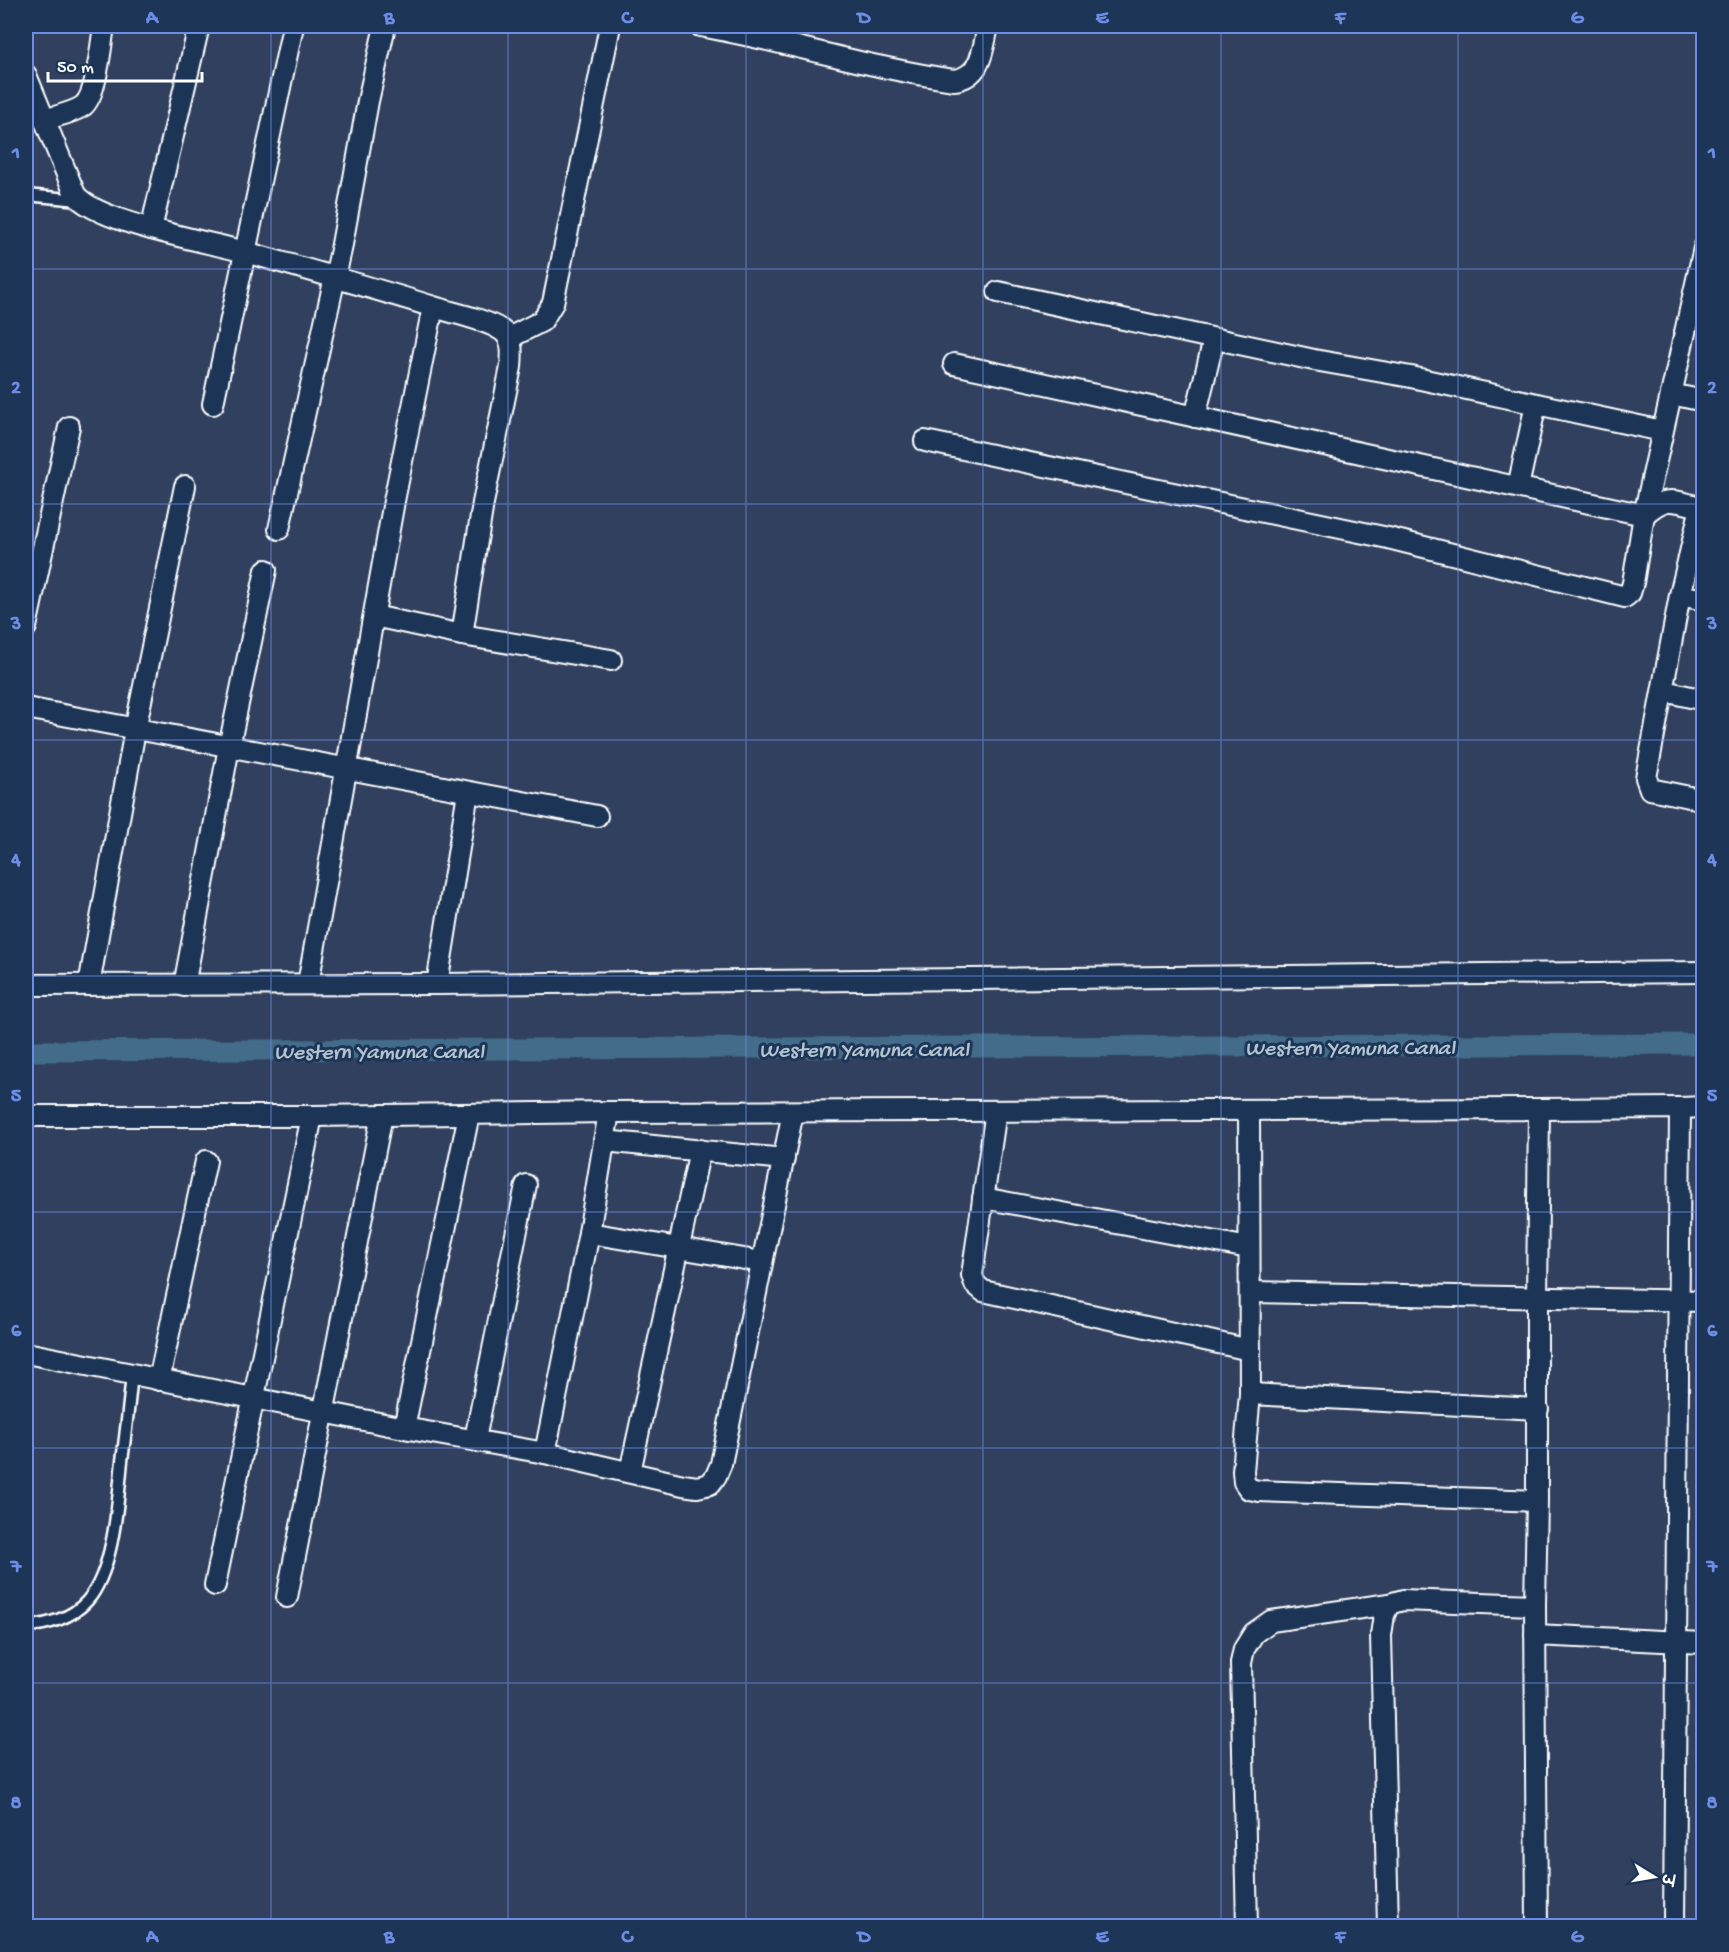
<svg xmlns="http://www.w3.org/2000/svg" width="1729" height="1952" font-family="'Gochi Hand','Playpen Sans Deva',sans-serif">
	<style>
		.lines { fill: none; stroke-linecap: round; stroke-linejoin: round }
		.canal { stroke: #426c89; stroke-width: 21 }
		.service-casing { stroke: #fff; stroke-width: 15 }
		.minor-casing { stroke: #fff; stroke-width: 24 }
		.service { stroke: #1d3557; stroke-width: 10 }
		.minor { stroke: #1d3557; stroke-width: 20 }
		.grid { fill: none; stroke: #6c8ce6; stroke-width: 1.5; stroke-opacity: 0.55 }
		.labels { text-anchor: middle; stroke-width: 6; stroke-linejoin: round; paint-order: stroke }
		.water-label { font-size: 22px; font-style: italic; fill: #b3c4d0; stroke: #1d3557 }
		.neatline { fill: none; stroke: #6c8ce6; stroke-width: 2 }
		.grid-label { font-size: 20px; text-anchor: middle; font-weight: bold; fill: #6c8ce6 }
	</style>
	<rect width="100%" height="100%" fill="#31405e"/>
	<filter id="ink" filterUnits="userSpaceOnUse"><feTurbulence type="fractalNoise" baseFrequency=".0167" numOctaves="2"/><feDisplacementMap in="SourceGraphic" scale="12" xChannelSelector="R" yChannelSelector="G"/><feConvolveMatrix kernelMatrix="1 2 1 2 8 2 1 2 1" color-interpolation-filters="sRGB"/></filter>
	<g filter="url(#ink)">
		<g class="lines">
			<polyline class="canal" points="26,1051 1704,1044"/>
			<defs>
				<g id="service">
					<polyline points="26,195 79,200"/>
					<path d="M26,1627C48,1624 71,1619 87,1601C114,1571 118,1500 122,1461C126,1432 129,1403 132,1374"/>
				</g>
				<g id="minor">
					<path d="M700,26C785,41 868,68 954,80C982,77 983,48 988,26"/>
					<path d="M26,75L75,194C96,223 211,242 249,253C312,271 374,288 437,308C454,313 487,320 501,330C514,338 512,353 511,367L483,503L462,635"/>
					<path d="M44,120C56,116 73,113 83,106C97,95 101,44 104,26"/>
					<polyline points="151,229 199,26"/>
					<polyline points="998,292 1314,360 1411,377 1662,431"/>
					<polyline points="509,338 542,321 553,303 610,26"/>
					<path d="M954,364L1644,515C1667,494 1673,501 1701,507"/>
					<polyline points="1671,394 1704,401"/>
					<polyline points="213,404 293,26"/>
					<polyline points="1195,417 1214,339"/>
					<polyline points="925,441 1388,538 1625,597 1630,593 1633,583 1644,515 1704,248"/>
					<polyline points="1518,487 1536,404"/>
					<polyline points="1704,508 1701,507 1680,595 1646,778 1650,789 1704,800"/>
					<polyline points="279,529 341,250 368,101 385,26"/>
					<polyline points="1680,595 1704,600"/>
					<polyline points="374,616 462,635 611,660"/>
					<polyline points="26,627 69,427"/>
					<polyline points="1664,691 1704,700"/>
					<polyline points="26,708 597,816"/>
					<polyline points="308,984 394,501 433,307"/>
					<polyline points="437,984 468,792"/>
					<polyline points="26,985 437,984 1704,972"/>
					<polyline points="89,985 135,730 185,486"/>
					<polyline points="184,986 229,747 266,570"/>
					<polyline points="1680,1108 1704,1107"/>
					<path d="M1539,1109L1680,1108C1678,1381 1674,1654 1674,1926"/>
					<polyline points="1249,1110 1250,1394"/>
					<polyline points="996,1111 972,1275 975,1284 983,1291 1250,1350"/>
					<polyline points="26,1116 312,1116 609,1112 1539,1109 1537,1299 1537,1501 1535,1605 1537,1926"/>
					<polyline points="604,1141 784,1159"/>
					<polyline points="983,1198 1249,1248"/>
					<polyline points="589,1233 762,1262"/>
					<polyline points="1250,1292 1704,1301"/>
					<polyline points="26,1353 404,1428 545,1453 683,1485 697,1487 710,1484 716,1476 721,1464 793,1112"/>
					<polyline points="159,1380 206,1161"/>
					<polyline points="404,1428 469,1114"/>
					<polyline points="475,1439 526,1185"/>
					<polyline points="545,1453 589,1233 609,1112"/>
					<polyline points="630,1472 700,1150"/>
					<polyline points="1537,1501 1259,1491 1249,1489 1244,1482 1243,1471 1250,1394 1538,1409"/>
					<polyline points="215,1585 312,1116"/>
					<polyline points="287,1597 382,1115"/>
					<polyline points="1535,1635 1704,1643"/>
					<polyline points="1247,1926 1241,1663 1244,1649 1254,1633 1271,1621 1389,1604"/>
					<polyline points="1388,1926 1381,1635 1384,1615 1389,1604 1403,1600 1535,1605"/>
				</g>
			</defs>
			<use href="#service" class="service-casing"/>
			<use href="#minor" class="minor-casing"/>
			<use href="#service" class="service"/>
			<use href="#minor" class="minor"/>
		</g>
	</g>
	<path class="grid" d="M271,26V1926M508,26V1926M746,26V1926M983,26V1926M1221,26V1926M1458,26V1926M26,269H1704M26,504H1704M26,740H1704M26,976H1704M26,1212H1704M26,1448H1704M26,1683H1704"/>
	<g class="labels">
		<g class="water-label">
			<text x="1350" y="1054">Western Yamuna Canal</text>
			<text x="864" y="1056">Western Yamuna Canal</text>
			<text x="379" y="1058">Western Yamuna Canal</text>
		</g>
	</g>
	<rect width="1729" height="1952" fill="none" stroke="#1d3557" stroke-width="66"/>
	<g transform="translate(1654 1877) rotate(101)" stroke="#1d3557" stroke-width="4.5" paint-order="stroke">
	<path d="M0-4.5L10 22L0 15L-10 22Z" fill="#ffffff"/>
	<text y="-9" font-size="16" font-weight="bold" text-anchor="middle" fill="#ffffff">उ</text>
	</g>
	<path d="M48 72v9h154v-9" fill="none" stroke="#ffffff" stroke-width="3"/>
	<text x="57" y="72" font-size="18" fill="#ffffff" stroke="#1d3557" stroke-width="4.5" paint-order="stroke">50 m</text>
	<rect x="33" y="33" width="1663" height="1886" class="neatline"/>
	<g class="grid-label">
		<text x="152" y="23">A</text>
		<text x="389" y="23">B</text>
		<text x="627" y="23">C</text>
		<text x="864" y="23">D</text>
		<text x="1102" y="23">E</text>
		<text x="1340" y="23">F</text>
		<text x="1577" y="23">G</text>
		<text x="16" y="158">1</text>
		<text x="1712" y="158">1</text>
		<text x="16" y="393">2</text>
		<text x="1712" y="393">2</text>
		<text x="16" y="629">3</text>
		<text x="1712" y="629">3</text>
		<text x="16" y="865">4</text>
		<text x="1712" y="865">4</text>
		<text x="16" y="1101">5</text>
		<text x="1712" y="1101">5</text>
		<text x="16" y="1336">6</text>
		<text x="1712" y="1336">6</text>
		<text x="16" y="1572">7</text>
		<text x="1712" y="1572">7</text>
		<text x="16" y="1808">8</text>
		<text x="1712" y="1808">8</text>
		<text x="152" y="1942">A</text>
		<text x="389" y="1942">B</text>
		<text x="627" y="1942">C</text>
		<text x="864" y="1942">D</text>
		<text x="1102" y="1942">E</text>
		<text x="1340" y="1942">F</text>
		<text x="1577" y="1942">G</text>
	</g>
</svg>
